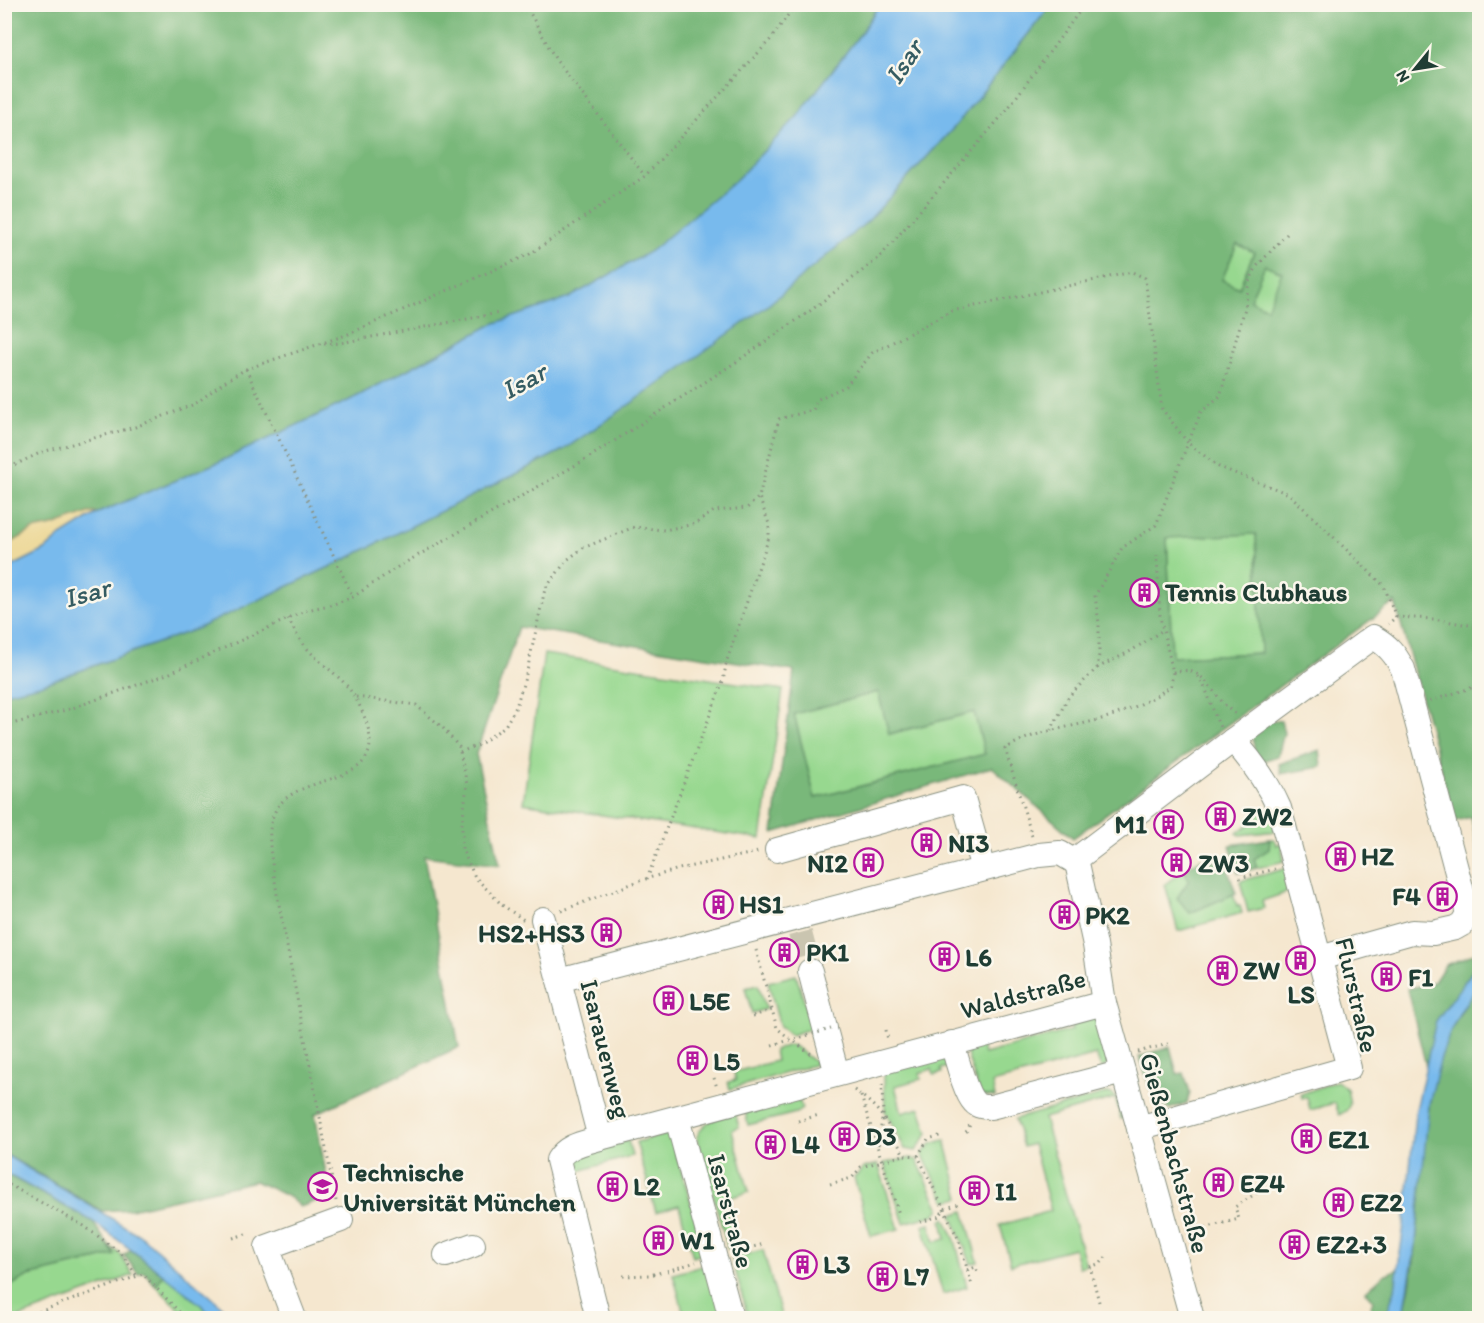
<svg xmlns="http://www.w3.org/2000/svg" width="1484" height="1323" font-family="Itim,sans-serif">
	<style>
		.green { fill: #97d88f; stroke: #5b8a62; stroke-width: 1.5 }
		.forest { fill: #79b87a; stroke: #4c7a57; stroke-width: 1.5; fill-rule: evenodd }
		.sand { fill: #eeda9e; stroke: #868c69; stroke-width: 1.5 }
		.water { fill: #78baed; stroke: #4c7c90; stroke-width: 1.5 }
		.lines { fill: none; stroke-linecap: round; stroke-linejoin: round }
		.minor-tunnel { stroke: #cac5b0; stroke-width: 24; stroke-dasharray: 24 12; stroke-linecap: butt }
		.minor-casing { stroke: #8a9282; stroke-width: 26 }
		.path { stroke: #8a9282; stroke-width: 3; stroke-dasharray: 1.5 4.5; stroke-linecap: butt }
		.minor { stroke: #fff; stroke-width: 24 }
		.path-bridge { stroke: #8a9282; stroke-width: 3; stroke-dasharray: 1.5 4.5; stroke-linecap: butt }
		.labels { text-anchor: middle; stroke-width: 5; stroke-linejoin: round; paint-order: stroke }
		.poi-label { font-size: 26px; font-weight: bold; fill: #1f3d34; stroke: #fbf7ec; text-anchor: start }
		.street-label { font-size: 26px; fill: #1f3d34; stroke: #fbf7ec }
		.water-label { font-size: 27px; font-style: italic; fill: #355c62; stroke: #fbf7ec }
	</style>
	<rect width="100%" height="100%" fill="#fbf7ec"/>
	<filter id="ink" filterUnits="userSpaceOnUse"><feTurbulence type="fractalNoise" baseFrequency=".0167" numOctaves="2"/><feDisplacementMap in="SourceGraphic" scale="12" xChannelSelector="R" yChannelSelector="G"/><feConvolveMatrix kernelMatrix="1 2 1 2 8 2 1 2 1" color-interpolation-filters="sRGB"/></filter>
	<filter id="wash" filterUnits="userSpaceOnUse"><feTurbulence type="fractalNoise" baseFrequency=".008" numOctaves="4" result="noise"/><feDisplacementMap in="SourceGraphic" scale="24" xChannelSelector="R" yChannelSelector="G"/><feGaussianBlur stdDeviation="1.35" result="paint"/><feColorMatrix in="noise" values="0 0 0 0 0 0 0 0 0 0 0 0 0 0 0 0 0 1.4 0 .05"/><feComposite in="paint" operator="in"/></filter>
	<g filter="url(#wash)">
		<rect width="100%" height="100%" fill="#f5e7cf"/>
		<g class="green">
			<polygon points="1236,244 1254,252 1239,288 1222,280"/>
			<polygon points="1265,264 1283,272 1267,308 1249,300"/>
			<polygon points="1256,534 1261,653 1172,657 1167,537"/>
			<polygon points="544,654 783,690 761,839 523,803"/>
			<polygon points="878,692 890,734 974,712 985,754 815,798 794,714"/>
			<polygon points="1260,809 1263,812 1272,811 1276,831 1240,835 1237,833 1258,818 1255,814"/>
			<polygon points="1270,839 1274,839 1276,845 1281,843 1284,861 1257,868 1254,859 1269,849"/>
			<polygon points="1288,868 1291,891 1262,901 1264,908 1248,912 1240,881"/>
			<polygon points="1184,870 1189,880 1190,913 1233,894 1237,906 1240,906 1242,913 1178,931 1165,884"/>
			<polygon points="796,975 813,1028 791,1035 780,1027 768,982"/>
			<polygon points="758,985 766,1009 752,1013 745,988"/>
			<polygon points="1093,1016 1099,1021 1109,1065 1101,1068 1096,1055 992,1083 995,1097 980,1095 967,1054 967,1048 980,1042 984,1054 1072,1030 1069,1017"/>
			<polygon points="789,1045 794,1046 817,1064 730,1089 728,1082 736,1080 734,1072 776,1061 774,1050"/>
			<polygon points="939,1057 945,1060 948,1067 941,1069 942,1073 934,1075 932,1069 920,1073 921,1079 895,1086 902,1113 920,1108 928,1133 916,1151 905,1149 885,1111 884,1071"/>
			<polygon points="1337,1081 1347,1089 1350,1104 1346,1111 1339,1115 1335,1103 1310,1110 1307,1097 1302,1098 1301,1094"/>
			<path d="M1108,1093C1119,1094 1121,1108 1123,1118L1121,1119L1115,1098L1044,1118L1086,1265L1079,1267L1074,1248L1011,1265L1000,1225L1051,1211L1033,1144L1023,1147L1015,1119Z"/>
			<polygon points="787,1098 799,1100 802,1109 796,1113 748,1125 745,1111"/>
			<path d="M735,1112L739,1127L732,1130L749,1192L725,1199L738,1247L728,1249L697,1137C702,1120 720,1117 735,1112Z"/>
			<polygon points="667,1134 671,1136 706,1253 693,1257 679,1205 656,1212 636,1142"/>
			<polygon points="628,1140 632,1156 568,1174 567,1160"/>
			<polygon points="945,1140 960,1198 946,1201 922,1154 931,1144"/>
			<polygon points="911,1158 917,1160 940,1209 934,1215 904,1223 884,1163"/>
			<polygon points="878,1164 899,1229 871,1236 854,1178 864,1168"/>
			<polygon points="964,1211 978,1262 971,1264 952,1215"/>
			<polygon points="945,1218 955,1240 967,1287 943,1294 923,1226 930,1224 935,1242 946,1239 942,1221"/>
			<polygon points="110,1246 120,1254 133,1275 17,1318 5,1318 4,1289 28,1276 115,1255"/>
			<polygon points="763,1250 782,1318 748,1318 732,1258"/>
			<polygon points="710,1264 728,1318 685,1318 673,1274"/>
			<polygon points="163,1274 201,1305 214,1318 188,1318 156,1286"/>
		</g>
		<g class="forest">
			<polygon points="5,5 879,5 861,33 796,118 734,182 651,251 569,298 493,324 354,398 219,462 98,513 89,513 53,526 33,530 5,547"/>
			<path d="M1051,5H1479V853L1471,817L1455,821L1395,602L1073,838L992,767L773,833L794,671L519,627L476,754L500,865L424,856L459,1047L315,1114L330,1196L300,1207C289,1194 270,1189 255,1181L131,1209L102,1211L5,1154V693L40,685L196,629L338,563L563,450L662,382L768,305L869,220L957,124ZM1237,244L1254,252L1239,288L1222,280ZM1265,265L1282,272L1267,308L1250,300ZM1256,534L1261,653L1172,657L1167,538ZM878,692L889,734L974,712L985,754L815,798L794,714Z"/>
			<polygon points="1269,720 1281,721 1284,733 1278,756 1259,762 1255,755 1252,733"/>
			<polygon points="1320,750 1322,767 1281,774 1279,764"/>
			<polygon points="1270,839 1269,849 1254,859 1257,868 1238,873 1230,845"/>
			<polygon points="1200,859 1217,862 1225,861 1236,893 1190,913 1177,898 1189,880 1184,870"/>
			<polygon points="1479,946 1479,962 1436,1021 1426,1066 1407,989 1434,982 1445,965 1473,954"/>
			<path d="M1479,984V1318H1402C1430,1228 1411,1116 1451,1031C1458,1014 1469,999 1479,984Z"/>
			<polygon points="1170,1047 1177,1074 1184,1073 1190,1092 1187,1103 1169,1109 1156,1104 1139,1057"/>
			<polygon points="4,1173 92,1221 115,1255 28,1276 5,1289"/>
			<polygon points="131,1250 163,1274 156,1286 144,1272 138,1274 124,1255"/>
			<polygon points="1398,1269 1395,1290 1385,1318 1367,1318 1373,1300 1366,1291 1384,1275"/>
		</g>
		<polygon class="sand" points="89,513 98,513 61,536 45,550 5,570 4,547 33,530 53,526"/>
		<g class="water">
			<polygon points="879,5 1051,5 957,124 869,220 768,305 662,382 563,450 338,563 196,629 40,685 5,693 5,570 45,550 61,536 98,513 219,462 354,398 493,324 569,298 651,251 734,182 796,118 861,33"/>
			<polygon points="1479,962 1479,984 1460,1012 1450,1032 1441,1057 1429,1104 1416,1242 1405,1308 1402,1318 1385,1318 1395,1290 1406,1210 1415,1114 1436,1021"/>
			<polygon points="4,1154 141,1236 217,1302 232,1318 214,1318 201,1305 153,1266 92,1221 5,1173"/>
		</g>
	</g>
	<g filter="url(#ink)">
		<g class="lines">
			<polyline class="minor-tunnel" points="800,933 810,971"/>
			<defs>
				<g id="minor">
					<polyline points="777,850 963,798 983,869"/>
					<path d="M543,919L600,1138C584,1143 567,1145 558,1160L598,1318"/>
					<polyline points="810,971 825,1028"/>
					<polyline points="559,980 1039,855 1060,853 1077,863"/>
					<polyline points="826,1033 837,1074"/>
					<path d="M952,1043C956,1056 965,1093 974,1102C978,1107 985,1107 991,1107L1123,1072"/>
					<polyline points="677,1118 731,1318"/>
					<path d="M1139,1128L1349,1068L1279,808C1267,781 1252,761 1233,740"/>
					<polyline points="600,1138 1104,1003"/>
					<polyline points="446,1255 473,1245"/>
					<polyline points="294,1318 267,1247 341,1220"/>
					<path d="M1192,1318L1104,1003L1095,945L1077,863L1079,857L1233,740L1373,637C1388,645 1395,654 1403,669L1468,914L1462,924L1455,928L1433,933L1412,932L1320,958"/>
				</g>
			</defs>
			<use href="#minor" class="minor-casing"/>
			<g class="path">
				<polyline points="525,4 556,60 645,176"/>
				<polyline points="1287,234 1257,266 1249,282 1245,308 1220,396 1201,412 1188,443 1219,467 1289,494 1384,586 1396,617 1388,624"/>
				<polyline points="324,344 340,343 499,313"/>
				<polyline points="246,369 353,597"/>
				<polyline points="4,470 42,452 135,427 195,404 224,382 246,369 346,335 530,254 645,176 770,40 796,4"/>
				<polyline points="1396,617 1434,619 1480,627"/>
				<path d="M288,618C293,628 298,638 305,646C327,672 347,676 362,711C400,797 292,764 273,816C265,839 274,870 277,894L336,1201"/>
				<polyline points="1097,668 1131,651 1163,630"/>
				<path d="M1173,672C1208,663 1211,699 1236,714"/>
				<path d="M1198,676C1210,693 1211,709 1220,727"/>
				<polyline points="356,697 416,705 443,728 459,747 467,785 462,824 462,849 475,877 502,905 524,920"/>
				<polyline points="1430,701 1480,685"/>
				<polyline points="4,726 70,709 170,673 307,610 334,604 353,597 396,568 588,458 736,362 810,311 879,258 1006,111 1085,4"/>
				<polyline points="460,752 479,745 505,726 516,707 527,671 545,589 567,560 583,548 634,527 664,530 695,524 714,511 747,508 759,497 779,419 813,410 818,399 846,386 872,353 952,311 1132,272 1145,278 1162,409 1188,443 1156,525 1122,548 1095,596 1099,623 1099,655 1097,668 1069,696 1051,730"/>
				<path d="M1032,836L1005,749C1033,731 1067,728 1098,720C1124,713 1150,701 1171,686L1173,672L1160,617L1157,555"/>
				<polyline points="1239,878 1275,869"/>
				<polyline points="647,879 723,681 727,660 769,537 769,524 759,497"/>
				<polyline points="561,911 639,881 679,869 758,852"/>
				<polyline points="756,950 777,1028 789,1038"/>
				<polyline points="977,1005 980,1018"/>
				<polyline points="753,1016 772,1010"/>
				<polyline points="886,1030 888,1040"/>
				<polyline points="795,1042 811,1054"/>
				<polyline points="1138,1052 1168,1044"/>
				<polyline points="714,1078 717,1088"/>
				<path d="M854,1090C883,1110 888,1125 904,1155L918,1156L958,1238L972,1285"/>
				<polyline points="861,1096 899,1214"/>
				<polyline points="798,1121 819,1115"/>
				<polyline points="966,1132 971,1123"/>
				<polyline points="878,1145 883,1114 882,1083"/>
				<polyline points="918,1156 928,1139 943,1135"/>
				<polyline points="4,1182 84,1226 121,1253 137,1276"/>
				<polyline points="830,1184 852,1178 861,1167 904,1155"/>
				<polyline points="920,1222 940,1216 944,1209 962,1203"/>
				<polyline points="1188,1232 1239,1219 1235,1207 1258,1192"/>
				<polyline points="233,1238 249,1233"/>
				<polyline points="731,1253 764,1244"/>
				<polyline points="967,1270 976,1267 978,1273"/>
				<polyline points="667,1271 696,1262"/>
				<polyline points="623,1276 650,1275 662,1272"/>
				<polyline points="1099,1302 1090,1267 1101,1263 1106,1257"/>
				<polyline points="22,1318 143,1274 185,1318"/>
			</g>
			<use href="#minor" class="minor"/>
			<polyline class="path-bridge" points="772,1045 831,1029"/>
		</g>
	</g>
	<defs>
		<symbol id="building-ring" viewBox="-11 -11 22 22"><circle r="9.5" fill="#fbf7ec" stroke="#b5179e" stroke-width="1.5"/><path d="M-4-6H4V6H1V3H-1V6H-4ZM-2.5-4.3h1.7v1.8h-1.7ZM.8-4.3h1.7v1.8H.8ZM-2.5-1h1.7V.8h-1.7ZM.8-1h1.7V.8H.8Z" fill="#b5179e"/></symbol>
		<symbol id="university-ring" viewBox="-11 -11 22 22"><circle r="9.5" fill="#fbf7ec" stroke="#b5179e" stroke-width="1.5"/><path d="M0-5L7-2L0 1L-7-2ZM-4 1L0 2.5L4 1V4Q0 6-4 4Z" fill="#b5179e"/></symbol>
	</defs>
	<g fill-rule="evenodd">
		<use href="#building-ring" x="1128" y="576" width="33" height="33"/>
		<use href="#building-ring" x="1204" y="800" width="33" height="33"/>
		<use href="#building-ring" x="1152" y="808" width="33" height="33"/>
		<use href="#building-ring" x="910" y="826" width="33" height="33"/>
		<use href="#building-ring" x="1324" y="840" width="33" height="33"/>
		<use href="#building-ring" x="852" y="846" width="33" height="33"/>
		<use href="#building-ring" x="1160" y="846" width="33" height="33"/>
		<use href="#building-ring" x="1426" y="880" width="33" height="33"/>
		<use href="#building-ring" x="702" y="888" width="33" height="33"/>
		<use href="#building-ring" x="1048" y="898" width="33" height="33"/>
		<use href="#building-ring" x="590" y="916" width="33" height="33"/>
		<use href="#building-ring" x="768" y="936" width="33" height="33"/>
		<use href="#building-ring" x="928" y="940" width="33" height="33"/>
		<use href="#building-ring" x="1284" y="944" width="33" height="33"/>
		<use href="#building-ring" x="1206" y="954" width="33" height="33"/>
		<use href="#building-ring" x="1370" y="960" width="33" height="33"/>
		<use href="#building-ring" x="652" y="984" width="33" height="33"/>
		<use href="#building-ring" x="676" y="1044" width="33" height="33"/>
		<use href="#building-ring" x="828" y="1120" width="33" height="33"/>
		<use href="#building-ring" x="1290" y="1122" width="33" height="33"/>
		<use href="#building-ring" x="754" y="1128" width="33" height="33"/>
		<use href="#building-ring" x="1202" y="1166" width="33" height="33"/>
		<use href="#building-ring" x="596" y="1170" width="33" height="33"/>
		<use href="#university-ring" x="306" y="1170" width="33" height="33"/>
		<use href="#building-ring" x="958" y="1174" width="33" height="33"/>
		<use href="#building-ring" x="1322" y="1186" width="33" height="33"/>
		<use href="#building-ring" x="642" y="1224" width="33" height="33"/>
		<use href="#building-ring" x="1278" y="1228" width="33" height="33"/>
		<use href="#building-ring" x="786" y="1248" width="33" height="33"/>
		<use href="#building-ring" x="866" y="1260" width="33" height="33"/>
	</g>
	<g class="labels">
		<g class="poi-label">
			<text x="1165" y="601">Tennis Clubhaus</text>
			<text x="1242" y="825">ZW2</text>
			<text x="1147" y="833" text-anchor="end">M1</text>
			<text x="948" y="852">NI3</text>
			<text x="1361" y="865">HZ</text>
			<text x="848" y="872" text-anchor="end">NI2</text>
			<text x="1198" y="872">ZW3</text>
			<text x="1421" y="905" text-anchor="end">F4</text>
			<text x="739" y="913">HS1</text>
			<text x="1085" y="924">PK2</text>
			<text x="585" y="942" text-anchor="end">HS2+HS3</text>
			<text x="806" y="961">PK1</text>
			<text x="965" y="966">L6</text>
			<text x="1243" y="979">ZW</text>
			<text x="1408" y="986">F1</text>
			<text x="1301" y="1003" text-anchor="middle">LS</text>
			<text x="689" y="1010">L5E</text>
			<text x="713" y="1070">L5</text>
			<text x="865" y="1145">D3</text>
			<text x="1328" y="1148">EZ1</text>
			<text x="791" y="1153">L4</text>
			<text x="343" y="1181">Technische<tspan x="343" dy="30">Universität München</tspan></text>
			<text x="1240" y="1192">EZ4</text>
			<text x="633" y="1195">L2</text>
			<text x="995" y="1200">I1</text>
			<text x="1360" y="1211">EZ2</text>
			<text x="680" y="1249">W1</text>
			<text x="1316" y="1253">EZ2+3</text>
			<text x="823" y="1273">L3</text>
			<text x="903" y="1285">L7</text>
		</g>
		<g class="street-label">
			<text transform="translate(1023 994) rotate(-15)" y="9">Waldstraße</text>
			<text transform="translate(1357 995) rotate(77)" y="9">Flurstraße</text>
			<text transform="translate(606 1049) rotate(76)" y="9">Isarauenweg</text>
			<text transform="translate(1175 1153) rotate(75)" y="9">Gießenbachstraße</text>
			<text transform="translate(731 1211) rotate(75)" y="9">Isarstraße</text>
		</g>
		<g class="water-label">
			<text transform="translate(904 62) rotate(-57)" y="9">Isar</text>
			<text transform="translate(524 381) rotate(-29)" y="9">Isar</text>
			<text transform="translate(87 593) rotate(-16)" y="9">Isar</text>
		</g>
	</g>
	<rect width="1484" height="1323" fill="none" stroke="#fbf7ec" stroke-width="24"/>
	<g transform="translate(1415 69) rotate(240)" stroke="#fbf7ec" stroke-width="4.5" paint-order="stroke">
	<path d="M0-4.5L10 22L0 15L-10 22Z" fill="#1f3d34"/>
	<text y="-9" font-size="16" font-weight="bold" text-anchor="middle" fill="#1f3d34">N</text>
	</g>
</svg>
